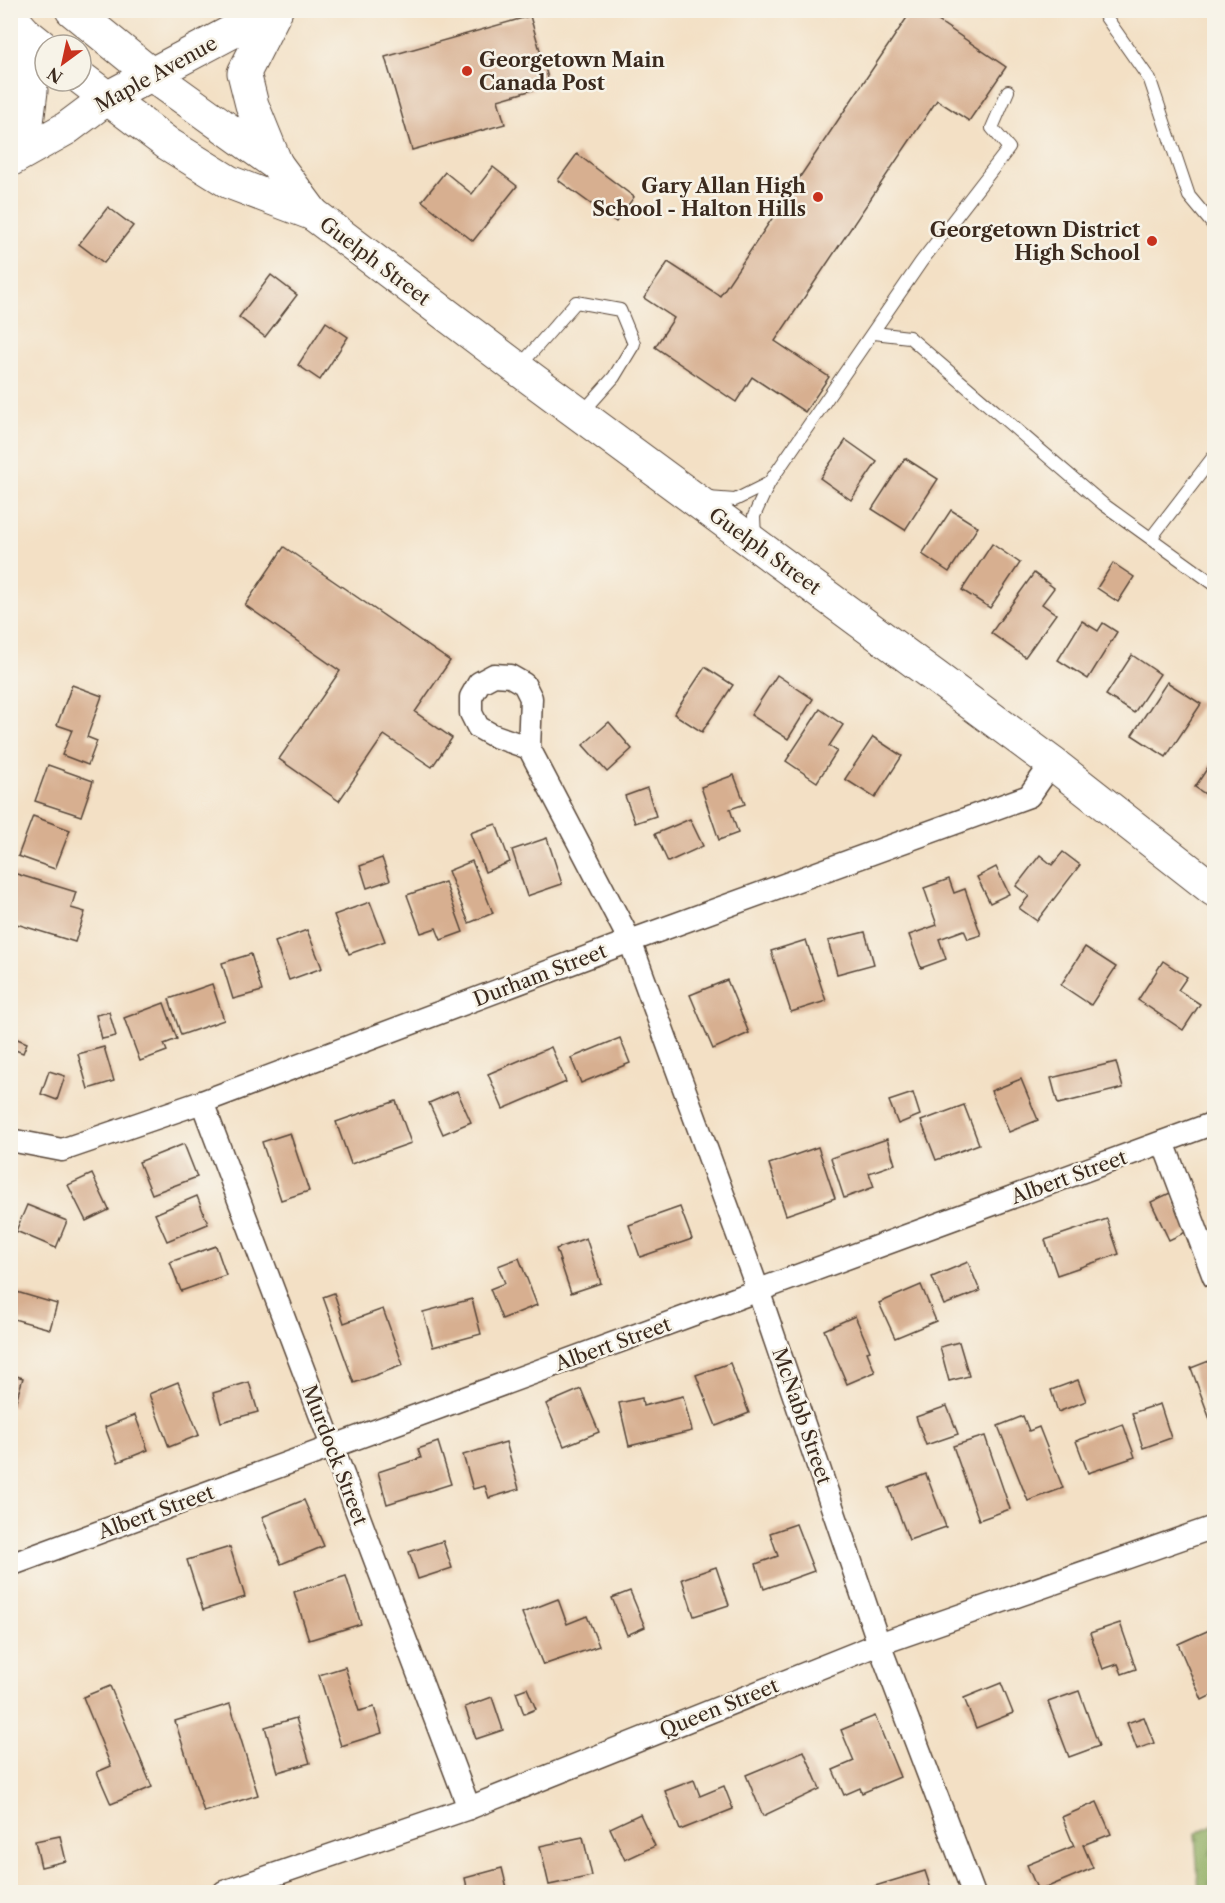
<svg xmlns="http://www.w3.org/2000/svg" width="1225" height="1903" font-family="'Libre Caslon Text',serif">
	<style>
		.forest { fill: url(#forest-firs); stroke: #646b3f; stroke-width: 1.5 }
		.building { fill: #d7af90 }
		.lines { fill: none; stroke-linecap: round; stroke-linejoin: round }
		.lane-casing { stroke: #574537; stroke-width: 14 }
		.street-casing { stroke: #574537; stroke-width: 25 }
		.secondary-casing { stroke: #574537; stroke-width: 35 }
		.primary-casing { stroke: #574537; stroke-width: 35 }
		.lane { stroke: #fff; stroke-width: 12 }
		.street { stroke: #fff; stroke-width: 22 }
		.secondary { stroke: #fff; stroke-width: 33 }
		.primary { stroke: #fff; stroke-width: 33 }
		.poi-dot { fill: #c8321e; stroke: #f7f3e8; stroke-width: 2 }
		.labels { text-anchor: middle; stroke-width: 5; stroke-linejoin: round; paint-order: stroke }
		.poi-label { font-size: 20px; font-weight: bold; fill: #3b2a1e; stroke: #f7f3e8; text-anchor: end }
		.street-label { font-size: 20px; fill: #3b2a1e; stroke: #f7f3e8 }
	</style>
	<defs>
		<pattern id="forest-firs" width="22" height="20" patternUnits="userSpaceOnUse" patternTransform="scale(1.5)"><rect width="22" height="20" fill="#8eac60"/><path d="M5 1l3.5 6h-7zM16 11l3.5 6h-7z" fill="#758c4f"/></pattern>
	</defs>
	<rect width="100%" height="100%" fill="#f7f3e8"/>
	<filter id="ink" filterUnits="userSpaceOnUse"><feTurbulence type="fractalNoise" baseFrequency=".0167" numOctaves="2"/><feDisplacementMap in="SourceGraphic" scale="12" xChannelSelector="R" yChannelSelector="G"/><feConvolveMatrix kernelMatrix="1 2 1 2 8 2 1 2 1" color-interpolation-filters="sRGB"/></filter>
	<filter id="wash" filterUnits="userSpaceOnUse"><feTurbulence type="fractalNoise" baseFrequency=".008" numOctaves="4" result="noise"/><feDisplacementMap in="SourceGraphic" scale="24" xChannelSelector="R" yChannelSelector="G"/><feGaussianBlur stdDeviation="1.35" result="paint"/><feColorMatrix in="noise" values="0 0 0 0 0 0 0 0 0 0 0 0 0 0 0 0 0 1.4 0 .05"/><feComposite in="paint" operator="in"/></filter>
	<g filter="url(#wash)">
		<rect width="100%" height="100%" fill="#f3e0c5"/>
		<polygon class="forest" points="1214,1824 1214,1892 1199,1892 1195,1834"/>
		<g id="blocks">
			<g class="building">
				<polygon points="912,10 922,10 1006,67 969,121 937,100 775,341 829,377 805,412 752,377 736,402 655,347 674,318 644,298 668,262 720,296"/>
				<polygon points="530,16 550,85 498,100 505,124 412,150 385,57"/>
				<polygon points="577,154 634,197 616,222 558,180"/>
				<polygon points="493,167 517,186 473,241 422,201 445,172 472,194"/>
				<polygon points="108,207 133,226 104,263 79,244"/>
				<polygon points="271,275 297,295 265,337 239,317"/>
				<polygon points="326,322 348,337 320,380 298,365"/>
				<polygon points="846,440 877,462 851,500 820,478"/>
				<polygon points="905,458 938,479 905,530 872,509"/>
				<polygon points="951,510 978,527 949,572 922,554"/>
				<polygon points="992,544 1020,563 990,608 962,590"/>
				<polygon points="284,547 450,661 415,712 452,738 432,767 384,735 339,801 279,759 340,671 245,605"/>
				<polygon points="1113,563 1134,577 1118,602 1097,588"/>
				<polygon points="1034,573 1054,588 1042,604 1056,614 1025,657 991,633"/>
				<polygon points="1082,621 1098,631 1103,623 1117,632 1088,679 1058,660"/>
				<polygon points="1132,655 1160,674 1134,713 1106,695"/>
				<polygon points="705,667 733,685 702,732 674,714"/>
				<polygon points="777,675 813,699 788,739 751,715"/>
				<polygon points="1167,682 1201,704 1166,757 1132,735"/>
				<polygon points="72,685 102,696 87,737 97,741 88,765 62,755 72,730 57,725"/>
				<polygon points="820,709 843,725 829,746 837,751 817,782 786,761"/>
				<polygon points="609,722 632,749 607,772 583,745"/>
				<polygon points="873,737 902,756 875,798 845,779"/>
				<polygon points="1214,758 1214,800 1195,787"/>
				<polygon points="48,765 93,781 81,816 35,801"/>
				<polygon points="734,775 745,804 730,809 738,833 719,840 701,787"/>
				<polygon points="647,788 656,816 635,823 625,796"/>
				<polygon points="33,816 70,830 55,869 18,856"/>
				<polygon points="690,819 703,846 668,862 655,834"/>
				<polygon points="496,824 510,862 485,872 470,833"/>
				<polygon points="547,838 562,884 527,896 512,850"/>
				<polygon points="1063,852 1080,865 1037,921 1019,908 1029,896 1016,886 1040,855 1052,865"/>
				<polygon points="382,858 390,880 367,888 360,866"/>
				<polygon points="472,861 493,913 469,923 448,871"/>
				<polygon points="996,867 1009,894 990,903 977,877"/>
				<polygon points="10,872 76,892 71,908 85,912 75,942 10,922"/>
				<polygon points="949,879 954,893 965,889 981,935 968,939 964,930 939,939 946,959 921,968 909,935 937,925 924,888"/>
				<polygon points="445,882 463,932 441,940 436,928 421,933 407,895"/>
				<polygon points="370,902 385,941 349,954 334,915"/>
				<polygon points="307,930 322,968 289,980 275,942"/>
				<polygon points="865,932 874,964 837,974 828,941"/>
				<polygon points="806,940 826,1001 791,1012 771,951"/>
				<polygon points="1085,947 1116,967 1091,1005 1061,985"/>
				<polygon points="251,954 262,991 233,999 222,963"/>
				<polygon points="1163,961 1187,977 1178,990 1200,1004 1183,1030 1138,1000"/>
				<polygon points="727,980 749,1033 713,1049 690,995"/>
				<polygon points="212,984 224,1020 181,1035 169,999"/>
				<polygon points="164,1003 177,1039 164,1044 167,1051 140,1061 124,1018"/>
				<polygon points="109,1012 116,1036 102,1039 96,1015"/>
				<polygon points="10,1036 27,1043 23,1053 10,1048"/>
				<polygon points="620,1038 630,1063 581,1083 571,1058"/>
				<polygon points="104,1047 114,1081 88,1089 78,1054"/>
				<polygon points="551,1047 566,1082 503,1109 488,1074"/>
				<polygon points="1116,1062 1123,1088 1058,1104 1051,1078"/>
				<polygon points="49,1071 65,1076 57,1100 41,1094"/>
				<polygon points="1021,1079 1038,1120 1009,1132 991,1091"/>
				<polygon points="457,1091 471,1122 443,1134 429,1103"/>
				<polygon points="913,1093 920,1115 898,1124 889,1101"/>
				<polygon points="396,1101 411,1143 351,1164 336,1122"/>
				<polygon points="964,1105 979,1144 936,1160 921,1121"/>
				<polygon points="290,1133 309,1191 281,1200 262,1142"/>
				<polygon points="887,1139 895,1164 869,1173 874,1187 844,1198 831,1158"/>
				<polygon points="184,1144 197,1177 152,1194 139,1162"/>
				<polygon points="818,1147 835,1198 786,1215 769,1164"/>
				<polygon points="92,1174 109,1210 86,1221 68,1185"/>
				<polygon points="1170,1193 1188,1231 1169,1240 1151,1202"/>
				<polygon points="197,1196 208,1224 167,1241 155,1214"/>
				<polygon points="27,1205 67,1221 56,1248 16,1231"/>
				<polygon points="680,1207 692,1239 640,1257 629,1225"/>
				<polygon points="1107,1219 1119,1254 1057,1275 1045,1240"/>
				<polygon points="586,1238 601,1283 571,1293 556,1249"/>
				<polygon points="216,1246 226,1275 181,1291 170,1262"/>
				<polygon points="519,1258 537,1305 502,1319 490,1289 505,1283 498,1266"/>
				<polygon points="968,1262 980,1291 944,1305 932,1277"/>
				<polygon points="921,1285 936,1321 895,1338 879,1303"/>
				<polygon points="10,1290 57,1304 50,1329 10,1318"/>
				<polygon points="334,1293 344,1323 383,1309 403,1365 354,1383 323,1297"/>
				<polygon points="472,1299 481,1334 433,1347 423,1312"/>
				<polygon points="855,1316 870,1351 867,1352 875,1372 847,1384 824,1330"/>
				<polygon points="959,1342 969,1376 949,1381 940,1347"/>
				<polygon points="1214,1359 1214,1421 1211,1422 1191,1368"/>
				<polygon points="730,1363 749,1413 716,1426 696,1375"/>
				<polygon points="10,1374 23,1378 14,1407 10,1406"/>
				<polygon points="1078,1380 1086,1401 1058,1412 1051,1390"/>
				<polygon points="178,1382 199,1435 169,1447 149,1394"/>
				<polygon points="249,1382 258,1412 221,1422 213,1393"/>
				<polygon points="581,1389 599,1432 564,1446 546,1404"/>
				<polygon points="683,1396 692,1431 629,1446 619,1403 642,1398 643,1406"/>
				<polygon points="1160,1404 1171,1438 1143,1448 1132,1413"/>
				<polygon points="947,1406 958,1434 926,1445 916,1417"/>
				<polygon points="135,1415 148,1450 118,1462 105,1427"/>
				<polygon points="1023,1416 1029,1431 1039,1427 1063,1488 1028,1501 998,1426"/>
				<polygon points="1123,1424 1135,1457 1088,1473 1076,1441"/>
				<polygon points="985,1436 1010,1509 979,1520 953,1446"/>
				<polygon points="438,1442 451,1484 387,1504 378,1472 421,1458 418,1449"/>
				<polygon points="506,1442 519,1489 489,1498 485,1486 473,1489 463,1455"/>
				<polygon points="926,1474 946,1527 909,1540 889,1488"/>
				<polygon points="304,1500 324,1546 281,1564 262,1517"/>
				<polygon points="796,1524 814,1571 764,1589 756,1564 778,1556 770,1533"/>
				<polygon points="443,1541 452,1568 418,1579 409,1552"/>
				<polygon points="230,1547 245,1597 203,1610 187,1560"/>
				<polygon points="716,1567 729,1605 694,1616 682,1579"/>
				<polygon points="346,1576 361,1624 309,1640 294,1592"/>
				<polygon points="630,1591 645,1627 627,1635 612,1598"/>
				<polygon points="558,1599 567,1624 587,1616 599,1646 543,1665 522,1613"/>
				<polygon points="1120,1623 1136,1669 1122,1674 1118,1664 1103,1669 1090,1633"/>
				<polygon points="1214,1628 1214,1694 1202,1700 1178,1644"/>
				<polygon points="345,1667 359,1711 374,1707 382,1733 341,1746 319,1675"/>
				<polygon points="1001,1683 1013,1713 976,1728 964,1698"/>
				<polygon points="110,1686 152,1787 111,1804 97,1772 111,1766 83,1697"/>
				<polygon points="527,1688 536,1709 524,1714 516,1692"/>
				<polygon points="1079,1691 1099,1746 1069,1757 1048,1702"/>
				<polygon points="492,1697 503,1730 476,1739 465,1707"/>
				<polygon points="230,1704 258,1795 204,1812 175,1721"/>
				<polygon points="875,1716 900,1777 862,1793 860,1788 844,1795 833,1770 854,1761 841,1730"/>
				<polygon points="1144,1717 1154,1743 1137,1749 1127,1723"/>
				<polygon points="296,1718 310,1763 278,1772 265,1727"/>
				<polygon points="804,1751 820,1789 763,1816 746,1775"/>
				<polygon points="694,1780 700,1796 724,1786 733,1809 680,1830 665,1791"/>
				<polygon points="1097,1802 1111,1834 1083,1845 1093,1868 1038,1891 1027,1865 1074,1846 1062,1817"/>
				<polygon points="640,1814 655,1846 625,1860 610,1828"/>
				<polygon points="60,1836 66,1861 41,1867 35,1841"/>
				<polygon points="583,1837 592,1876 549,1885 540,1846"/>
				<polygon points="502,1868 508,1892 468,1892 465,1878"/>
				<polygon points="925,1871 932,1892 877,1892 875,1886"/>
			</g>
		</g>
	</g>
	<g filter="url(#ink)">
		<use href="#blocks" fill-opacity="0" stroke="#574537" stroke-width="1.5"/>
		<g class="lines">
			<defs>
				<g id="lane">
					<polyline points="1101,10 1150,80 1189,196 1214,226"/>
					<polyline points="874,333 909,337 1103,504 1214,584"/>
					<polyline points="519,367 576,302 620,310 634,344 614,377 582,413"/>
					<polyline points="708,498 735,500 769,483"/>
					<polyline points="755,537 754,516 769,483 921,262 1009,148 992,128 1008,91"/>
					<polyline points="1151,538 1214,456"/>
				</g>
				<g id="street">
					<polyline points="529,748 492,735 478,727 471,713 471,697 479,683 494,675 510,676 524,684 531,698 529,748 630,941 758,1290 879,1644 973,1892"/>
					<polyline points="202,1102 469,1808"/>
					<polyline points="10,1140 62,1150 202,1102 630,941 1029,796 1052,763"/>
					<polyline points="1163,1142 1214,1277"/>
					<polyline points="10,1565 1214,1123"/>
					<polyline points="224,1892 469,1808 879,1644 1214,1527"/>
				</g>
				<g id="secondary">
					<polyline points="276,10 244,73 252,105 276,164"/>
					<polyline points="10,154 27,123 31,91 25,33"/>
					<polyline points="10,160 67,128 107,98 273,10"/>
				</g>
				<g id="primary">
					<polyline points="72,10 152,75 276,164 313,214"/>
					<polyline points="10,16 25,33 45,49"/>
					<polyline points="81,78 168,144 229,182 313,214 517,368 1052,763 1214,890"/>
				</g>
			</defs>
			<use href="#lane" class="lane-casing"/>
			<use href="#street" class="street-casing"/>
			<use href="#secondary" class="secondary-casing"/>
			<use href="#primary" class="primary-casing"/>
			<use href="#lane" class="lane"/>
			<use href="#street" class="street"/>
			<use href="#secondary" class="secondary"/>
			<use href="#primary" class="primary"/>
		</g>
	</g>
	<g class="poi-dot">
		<circle cx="467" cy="71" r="6"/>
		<circle cx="818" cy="197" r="6"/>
		<circle cx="1152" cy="241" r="6"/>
	</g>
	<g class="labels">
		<g class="poi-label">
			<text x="479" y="67" text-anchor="start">Georgetown Main<tspan x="479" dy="23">Canada Post</tspan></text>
			<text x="806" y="193">Gary Allan High<tspan x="806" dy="23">School - Halton Hills</tspan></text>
			<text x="1140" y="237">Georgetown District<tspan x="1140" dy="23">High School</tspan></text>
		</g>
		<g class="street-label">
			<text transform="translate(156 74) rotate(-29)" y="7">Maple Avenue</text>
			<text transform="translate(375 261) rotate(37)" y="7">Guelph Street</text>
			<text transform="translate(765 551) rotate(36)" y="7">Guelph Street</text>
			<text transform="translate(540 975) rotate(-21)" y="7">Durham Street</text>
			<text transform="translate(1069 1177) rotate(-20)" y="7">Albert Street</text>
			<text transform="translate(613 1344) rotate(-20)" y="7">Albert Street</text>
			<text transform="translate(802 1416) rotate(71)" y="7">McNabb Street</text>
			<text transform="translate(335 1455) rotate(69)" y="7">Murdock Street</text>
			<text transform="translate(156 1512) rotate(-20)" y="7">Albert Street</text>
			<text transform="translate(719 1708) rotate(-22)" y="7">Queen Street</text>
		</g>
	</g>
	<rect width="1225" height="1903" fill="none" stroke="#f7f3e8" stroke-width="36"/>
	<g transform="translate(63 63) rotate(213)"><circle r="28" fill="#f7f3e8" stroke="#aca397" stroke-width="1.5"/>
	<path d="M0-4.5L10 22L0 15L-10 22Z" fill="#c8321e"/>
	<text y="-9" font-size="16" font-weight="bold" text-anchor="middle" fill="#3b2a1e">N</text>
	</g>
</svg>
